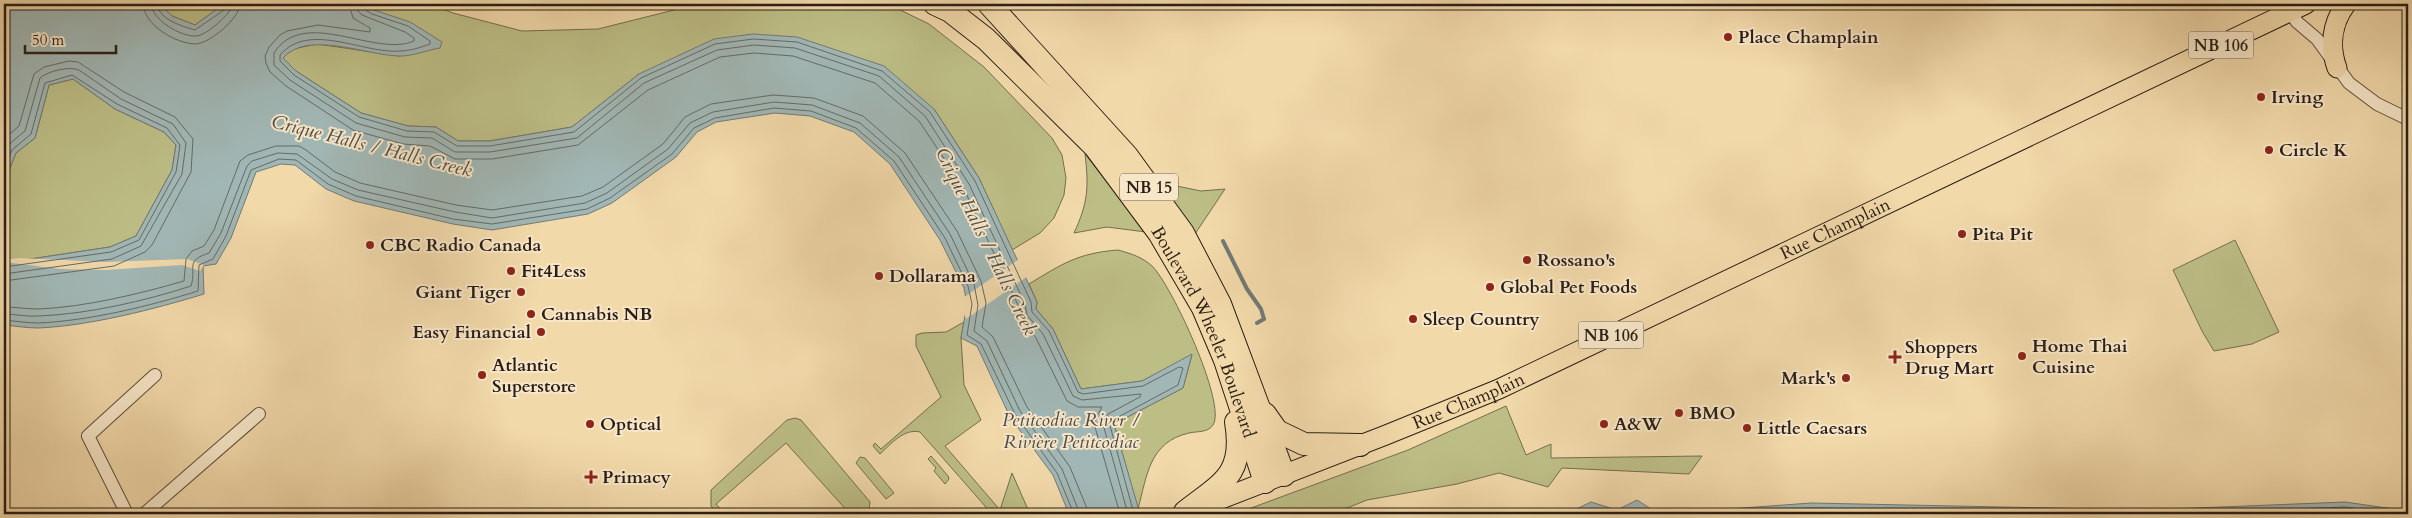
<svg xmlns="http://www.w3.org/2000/svg" width="2412" height="518" font-family="Cardo,serif">
	<style>
		.green { fill: #bdbe86; stroke: #736e4e }
		.water { fill: #a1b7b5; stroke: #717a75 }
		.pier { fill: #f2d9aa }
		.lines { fill: none; stroke-linecap: round; stroke-linejoin: round }
		.shore { stroke: #656a66; stroke-width: 1 }
		.stream { stroke: #717a75; stroke-width: 4 }
		.street-casing { stroke: #5b4d3b; stroke-width: 14 }
		.primary-casing { stroke: #291e16; stroke-width: 21 }
		.highway-casing { stroke: #291e16; stroke-width: 24 }
		.street { stroke: #f7e6c8; stroke-width: 12 }
		.primary { stroke: #f2d9aa; stroke-width: 19 }
		.highway { stroke: #f2d9aa; stroke-width: 22 }
		.poi-dot { fill: #8f2418; stroke: #f7e6c8; stroke-width: 2 }
		.labels { text-anchor: middle; stroke-width: 4; stroke-linejoin: round; paint-order: stroke }
		.shield { fill: #f7e6c8; stroke: #675a4b; stroke-width: 1 }
		.shield-label { font-size: 16px; font-weight: bold; fill: #291e16 }
		.poi-label { font-size: 18px; font-weight: bold; fill: #291e16; stroke: #f7e6c8; text-anchor: start }
		.street-label { font-size: 18px; fill: #291e16; stroke: #f7e6c8 }
		.water-label { font-size: 19px; font-style: italic; fill: #4d4c46; stroke: #f7e6c8 }
	</style>
	<rect width="100%" height="100%" fill="#f2d9aa"/>
	<filter id="stains"><feTurbulence type="fractalNoise" baseFrequency=".004" numOctaves="4"/><feColorMatrix values="0 0 0 0 .2 0 0 0 0 .09 0 0 0 0 .02 0 0 0 .5 -.17"/></filter>
	<radialGradient id="worn" r=".72"><stop offset=".6" stop-color="#630" stop-opacity="0"/><stop offset="1" stop-color="#630" stop-opacity=".3"/></radialGradient>
	<g class="green">
		<polygon points="160,4 224,4 195,25 172,16"/>
		<polygon points="364,4 431,4 453,13 522,31 598,29 698,4 888,4 929,24 984,67 1052,138 1062,155 1066,178 1064,195 1054,218 1040,233 1012,250 979,178 934,109 639,74 572,127 490,141 458,141 436,127 408,126 361,113 296,71 283,58 292,49 317,44 400,56 374,10"/>
		<polygon points="73,79 115,109 164,132 176,145 172,170 136,236 110,247 4,263 4,183 16,153 35,138 49,85"/>
		<path d="M1085,154L1146,232L1107,227L1074,233C1088,203 1089,187 1085,154Z"/>
		<polygon points="1162,183 1201,191 1225,189 1195,234"/>
		<polygon points="2235,240 2279,332 2252,344 2214,351 2202,331 2173,270"/>
		<path d="M1118,250C1132,254 1142,257 1152,266C1171,284 1227,404 1213,425C1208,433 1197,431 1189,433C1149,442 1147,476 1138,509L1114,424L1183,388L1192,355L1142,381L1081,389L1053,329L1036,309L1037,302L1029,284C1062,264 1078,253 1118,250Z"/>
		<path d="M964,322L961,338L964,385L981,420L945,446L1000,510L1012,473L1030,514H992L920,432C904,428 891,444 880,454L873,446L875,443L881,449L941,397L916,346V335L922,333L946,332Z"/>
		<polygon points="1506,406 1526,455 1551,444 1551,458 1702,456 1689,474 1562,468 1548,487 1499,473 1457,484 1367,500 1332,514 1235,514 1408,450"/>
		<polygon points="795,418 801,420 865,496 870,502 869,509 863,514 850,514 786,443 716,504 723,512 722,514 718,514 711,506 711,490 787,420"/>
		<polygon points="931,456 948,476 949,479 945,484 934,471 936,468 928,459"/>
		<polygon points="860,457 865,458 894,493 886,499 856,463"/>
	</g>
	<g class="water">
		<path d="M4,4H160L172,16L195,25L224,4H364L374,10L410,22L442,42L440,48C427,50 411,57 398,56C366,55 307,30 283,58L296,71L361,113L408,126L436,127L458,141H490L572,127L639,74L714,39L753,34L797,37L884,66L934,109L979,178L1037,302L1036,309L1053,329L1081,389L1142,381L1192,354L1183,388L1114,424L1140,514H1069L1053,475L1010,417L977,346L961,338L967,304L964,288L940,240L890,164L854,132L810,116L775,113L716,122L697,132L676,157L612,203L588,214L492,230L453,224L354,201L326,189L295,165L281,164L256,172L231,238L216,264L203,266L204,294C155,309 89,326 38,328C27,328 15,326 4,325V263L110,247L136,236L172,170L176,145L164,132L115,109L73,79L49,85L35,138L16,153L4,183Z"/>
		<polygon points="1637,500 1651,509 1702,511 1811,503 2146,510 2345,502 2408,511 2408,514 1566,514 1591,502 1617,510"/>
	</g>
	<g class="pier">
		<polygon points="19,258 106,262 187,259 204,265 200,271 182,265 106,270 60,269 4,262 4,260"/>
		<polygon points="1019,259 1028,276 966,319 963,311 963,298"/>
	</g>
	<g class="lines">
		<g class="shore">
			<path d="M143,4C144,25 176,44 196,44C210,43 240,18 240,4"/>
			<path d="M151,4C152,20 181,37 196,36C206,36 232,13 233,4"/>
			<path d="M157,4C159,20 182,26 195,30L224,10L227,4"/>
			<polyline points="349,4 353,18 370,28 370,32 318,25 287,31 280,35 269,47 265,56 266,63 270,72 286,86 353,130 403,144 430,146 455,159 492,159 578,145 648,90 720,57 754,53 793,56 875,83 919,121 963,187 1018,305 1020,318 1036,338 1067,401 1078,407 1102,407 1096,418 1095,427 1120,514"/>
			<path d="M356,4L358,11L362,15L405,32L414,38V41C375,58 304,6 274,53V65L290,80L356,123L405,137L432,138L455,152H490L577,138L644,83L717,50L754,45L795,48L879,76L925,116L969,184L1025,304L1027,315L1043,334L1073,396L1082,400L1141,394L1140,397L1108,414L1103,424L1128,514"/>
			<path d="M363,4L364,9L372,14L408,26L430,41V44C422,47 410,51 400,51C363,54 309,21 280,55V61L294,75L359,117L407,131L434,132L457,146H490L574,132L641,78L715,44L753,39L797,42L882,71L930,112L975,181L1031,302L1032,312L1049,331L1078,392L1083,394L1143,386L1179,367L1183,368L1178,385L1109,422L1134,514"/>
			<polyline points="4,139 19,126 34,74 44,67 69,61 78,62 124,92 175,117 193,139 191,172 152,245 145,252 114,266 4,281"/>
			<path d="M4,153L8,145L25,131L40,78C48,71 69,66 79,70L121,99L173,124L186,143L182,174L141,246L112,259L4,274"/>
			<polyline points="4,170 12,150 31,134 45,83 72,75 117,104 167,128 180,145 176,172 139,240 111,252 4,267"/>
			<path d="M4,307C15,307 27,309 39,309C85,307 139,294 184,281L186,259L192,251L204,246L214,230L240,161L248,155L276,146H299L306,150L335,172L360,183L456,205L492,210L582,196L603,187L663,144L685,117L711,104L773,95L814,98L863,116L905,153L957,231L981,281L986,303L982,327L993,337L1027,407L1070,467L1086,506L1088,514"/>
			<path d="M4,314C15,314 27,317 39,316C88,314 145,301 191,286C197,268 184,261 209,253L221,233L247,166L252,161L278,153L297,154L332,179L358,190L455,212L492,218L585,203L607,193L668,149L690,123L713,112L774,102L812,105L860,123L899,157L950,234L974,284L978,305L974,331L987,341L1020,411L1062,469L1080,514"/>
			<path d="M4,320C15,321 27,323 38,323C88,321 150,306 198,291L199,265L213,259L226,236L251,170L279,159L296,160L328,184L356,196L453,219L492,224L587,209L610,198L672,154L694,128L715,118L774,108L811,111L856,128L894,161L945,238L968,286L972,304L967,335L981,344L1015,414L1057,473L1074,514"/>
			<polyline points="1721,514 1811,508 2116,514"/>
			<polyline points="2163,514 2345,507 2396,514"/>
		</g>
		<polyline class="stream" points="1223,241 1247,289 1261,309 1264,319 1257,323"/>
		<defs>
			<g id="street">
				<polyline points="2290,12 2297,22 2317,39 2349,83 2377,104 2408,119"/>
				<polyline points="127,514 88,436 155,375"/>
				<polyline points="144,514 259,414"/>
			</g>
			<g id="primary">
				<path d="M2337,68C2329,46 2332,23 2346,4"/>
				<path id="s1" d="M1198,508L1386,435L1499,389L2306,4"/>
			</g>
			<g id="highway">
				<path id="s2" d="M935,4L950,11L986,39L1095,147L1159,233L1203,308L1225,360L1265,482"/>
				<polyline points="989,4 1127,156 1183,233 1220,304 1284,475"/>
				<polyline points="1265,414 1277,431 1304,444 1360,445"/>
				<path d="M1185,512C1222,483 1245,475 1236,422"/>
			</g>
		</defs>
		<use href="#street" class="street-casing"/>
		<use href="#primary" class="primary-casing"/>
		<use href="#highway" class="highway-casing"/>
		<use href="#street" class="street"/>
		<use href="#primary" class="primary"/>
		<use href="#highway" class="highway"/>
	</g>
	<g class="poi-dot">
		<circle cx="1728" cy="37" r="5"/>
		<circle cx="2261" cy="97" r="5"/>
		<circle cx="2269" cy="150" r="5"/>
		<circle cx="1962" cy="234" r="5"/>
		<circle cx="370" cy="245" r="5"/>
		<circle cx="1527" cy="260" r="5"/>
		<circle cx="511" cy="271" r="5"/>
		<circle cx="879" cy="276" r="5"/>
		<circle cx="1490" cy="287" r="5"/>
		<circle cx="521" cy="292" r="5"/>
		<circle cx="531" cy="314" r="5"/>
		<circle cx="1413" cy="319" r="5"/>
		<circle cx="541" cy="332" r="5"/>
		<circle cx="2022" cy="356" r="5"/>
		<path d="M1892.5 349.5h5v5h5v5h-5v5h-5v-5h-5v-5h5z"/>
		<circle cx="482" cy="375" r="5"/>
		<circle cx="1846" cy="378" r="5"/>
		<circle cx="1679" cy="413" r="5"/>
		<circle cx="590" cy="424" r="5"/>
		<circle cx="1604" cy="424" r="5"/>
		<circle cx="1747" cy="428" r="5"/>
		<path d="M588.5 469.5h5v5h5v5h-5v5h-5v-5h-5v-5h5z"/>
	</g>
	<g class="labels">
		<g class="shield">
			<rect x="2188.5" y="31.5" width="65" height="27" rx="4"/>
			<rect x="1120" y="173.5" width="58" height="27" rx="4"/>
			<rect x="1578.5" y="321.5" width="65" height="27" rx="4"/>
		</g>
		<g class="shield-label">
			<text x="2221" y="51">NB 106</text>
			<text x="1149" y="193">NB 15</text>
			<text x="1611" y="341">NB 106</text>
		</g>
		<g class="poi-label">
			<text x="1738" y="43">Place Champlain</text>
			<text x="2271" y="103">Irving</text>
			<text x="2279" y="156">Circle K</text>
			<text x="1972" y="240">Pita Pit</text>
			<text x="380" y="251">CBC Radio Canada</text>
			<text x="1537" y="266">Rossano's</text>
			<text x="521" y="277">Fit4Less</text>
			<text x="889" y="282">Dollarama</text>
			<text x="1500" y="293">Global Pet Foods</text>
			<text x="511" y="298" text-anchor="end">Giant Tiger</text>
			<text x="541" y="320">Cannabis NB</text>
			<text x="1423" y="325">Sleep Country</text>
			<text x="531" y="338" text-anchor="end">Easy Financial</text>
			<text x="2032" y="352">Home Thai<tspan x="2032" dy="21">Cuisine</tspan></text>
			<text x="1905" y="353">Shoppers<tspan x="1905" dy="21">Drug Mart</tspan></text>
			<text x="492" y="371">Atlantic<tspan x="492" dy="21">Superstore</tspan></text>
			<text x="1836" y="384" text-anchor="end">Mark's</text>
			<text x="1689" y="419">BMO</text>
			<text x="600" y="430">Optical</text>
			<text x="1614" y="430">A&amp;W</text>
			<text x="1757" y="434">Little Caesars</text>
			<text x="602" y="483">Primacy</text>
		</g>
		<g class="street-label">
			<text dy="6" stroke="none"><textPath href="#s1" startOffset="696">Rue Champlain</textPath></text>
			<text dy="6" stroke="none"><textPath href="#s2" startOffset="432">Boulevard Wheeler Boulevard</textPath></text>
			<text dy="6" stroke="none"><textPath href="#s1" startOffset="291">Rue Champlain</textPath></text>
		</g>
		<g class="water-label">
			<text transform="translate(372 145) rotate(14)" y="7">Crique Halls / Halls Creek</text>
			<text transform="translate(987 241) rotate(64)" y="7">Crique Halls / Halls Creek</text>
			<text x="1071" y="426">Petitcodiac River /<tspan x="1071" dy="22">Rivière Petitcodiac</tspan></text>
		</g>
	</g>
	<rect width="2412" height="518" fill="none" stroke="#f2d9aa" stroke-width="20"/>
	<rect x="5" y="5" width="2402" height="508" fill="none" stroke="#291e16" stroke-width="2.5"/>
	<rect x="10" y="10" width="2392" height="498" fill="none" stroke="#291e16"/>
	<path d="M25 45v8h91v-8" fill="none" stroke="#291e16" stroke-width="2.5"/>
	<text x="32" y="45" font-size="15" fill="#291e16" stroke="#f7e6c8" stroke-width="4" paint-order="stroke">50 m</text>
	<rect width="100%" height="100%" filter="url(#stains)"/>
	<rect width="100%" height="100%" fill="url(#worn)"/>
</svg>
